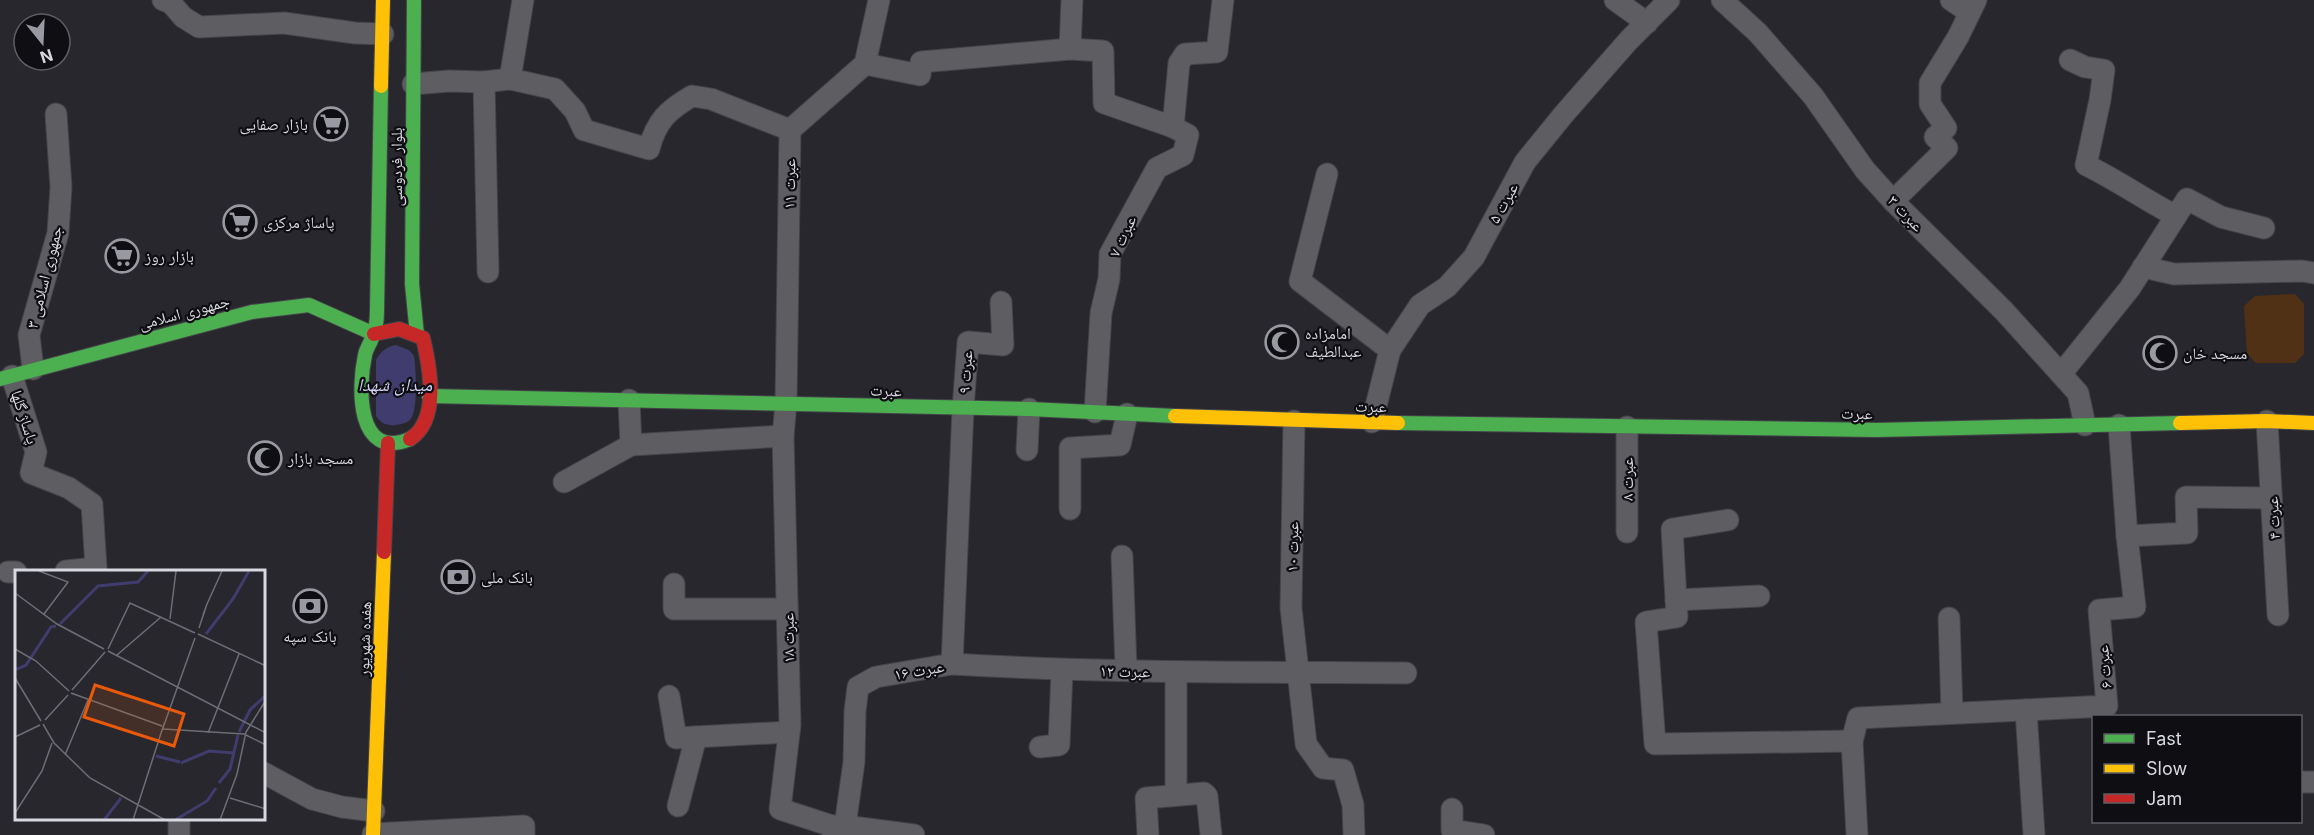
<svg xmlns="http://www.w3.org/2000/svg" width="2314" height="835" font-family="Inter,'Noto Naskh Arabic',sans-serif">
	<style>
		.green { fill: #513115 }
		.water { fill: #403c6d }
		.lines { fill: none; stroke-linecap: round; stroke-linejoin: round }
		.street-casing { stroke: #444549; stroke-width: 23 }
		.fast-casing { stroke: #444549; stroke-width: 16 }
		.slow-casing { stroke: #444549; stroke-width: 16 }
		.jam-casing { stroke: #444549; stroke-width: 16 }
		.street { stroke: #5d5d62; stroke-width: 21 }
		.fast { stroke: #4caf50; stroke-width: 14 }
		.slow { stroke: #ffc107; stroke-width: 14 }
		.jam { stroke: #c62828; stroke-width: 14 }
		.labels { text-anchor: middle; stroke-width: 4.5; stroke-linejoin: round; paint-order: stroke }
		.poi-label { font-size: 16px; fill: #d7d8e0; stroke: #0e0e13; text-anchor: start }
		.street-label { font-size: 16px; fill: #d7d8e0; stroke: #0e0e13 }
		.water-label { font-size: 18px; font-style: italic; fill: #d2d2f4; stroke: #0e0e13 }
		.inset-river { fill: none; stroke: #403c6d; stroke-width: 3 }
		.inset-road { fill: none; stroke: #6d6e75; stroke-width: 1.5 }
		.view { fill: #e8590c; fill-opacity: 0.15; stroke: #e8590c; stroke-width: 3 }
		.inset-edge { fill: none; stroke: #d7d8e0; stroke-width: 3 }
	</style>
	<rect width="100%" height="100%" fill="#27272d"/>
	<polygon class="green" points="2295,294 2304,304 2304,354 2295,363 2256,363 2247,354 2244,306 2255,296"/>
	<path class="water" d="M396,345L409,350L414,356C416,370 418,404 412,417C409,423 402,424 396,425C386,426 381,423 376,416V360C381,351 386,347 396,345Z"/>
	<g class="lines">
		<defs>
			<g id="street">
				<polyline points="163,0 171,3 183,17 199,27 284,23 355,33 383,34"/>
				<polyline points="1615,0 1647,23"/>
				<polyline points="1722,0 1758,33 1813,96 1865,170 1893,201 2004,311 2078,393 2085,425"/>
				<polyline points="1951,0 1969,12"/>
				<polyline points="1070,49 1103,51 1104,103 1173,127 1179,63 1185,54 1217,52 1223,0"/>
				<polyline points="865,64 920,75 921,62 1070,49 1072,0"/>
				<polyline points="510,79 523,0"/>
				<polyline points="484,82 488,272"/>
				<path d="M413,84L449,81L484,82L510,79L555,89L575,111L584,130L649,149C656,121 668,110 692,96L711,99L790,130"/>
				<polyline points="1327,174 1300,281 1390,350"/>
				<polyline points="1893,201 1947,148 1935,137 1946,128 1930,104 1930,83 1958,37 1976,0"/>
				<polyline points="2176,216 2187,199 2221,217 2264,228"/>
				<polyline points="2143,267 2174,274 2302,271 2314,273"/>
				<polyline points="33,369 29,335 58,233 61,187 56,114"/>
				<path d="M2061,374L2130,288L2176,216C2145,200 2117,180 2086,165L2100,100L2104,70L2085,67L2070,60"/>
				<polyline points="12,376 36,452 31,473 69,488 92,504 96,568 66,571"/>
				<polyline points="629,400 631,445"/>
				<polyline points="1095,412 1101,313 1109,279 1110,254 1157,168 1183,155 1188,135 1173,127"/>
				<polyline points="1294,421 1291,608 1306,744 1323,768 1343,770 1353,805 1354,835"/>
				<polyline points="2267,421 2278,615"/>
				<polyline points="1372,422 1390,350 1420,305 1447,287 1474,257 1525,162 1564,114 1629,40 1669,0"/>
				<polyline points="1027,450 1029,409"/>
				<polyline points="564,482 631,445 783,436"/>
				<polyline points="1070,509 1070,448 1120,445 1127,414"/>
				<polyline points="1728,520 1672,529 1677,617 1646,622 1655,744 1852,741 1857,835"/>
				<polyline points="1627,532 1627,427"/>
				<polyline points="2127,536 2187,533 2186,497 2271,498"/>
				<polyline points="1122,556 1126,669"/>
				<polyline points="8,572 16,572"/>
				<polyline points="674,584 674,609 787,609"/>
				<polyline points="1676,600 1759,596"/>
				<polyline points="1949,618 1952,713"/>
				<path d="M952,664C1103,673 1254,672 1406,673"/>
				<polyline points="669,696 676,738 789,732"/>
				<polyline points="2026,710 2034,835"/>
				<polyline points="1852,741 1858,718 2107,706 2099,610 2135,607 2127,536 2119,425"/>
				<polyline points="1040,747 1059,745 1062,671"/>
				<polyline points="264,773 312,799 342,807 374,811"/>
				<polyline points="2300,782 2314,782"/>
				<polyline points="1176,794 1176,672"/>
				<polyline points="678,806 696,737"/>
				<polyline points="1452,809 1452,830 1484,835"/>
				<polyline points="832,826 845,826 854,762 855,711 858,687 876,677 952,664 963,409 968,342 1003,345 1001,302"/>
				<polyline points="845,826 914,835"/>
				<polyline points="373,834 524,826 524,835"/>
				<polyline points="179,835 179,818"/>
				<polyline points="833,835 832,826 780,809 790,725 783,436 786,403 790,130 865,64 879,0"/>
				<polyline points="1148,835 1146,798 1204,793 1207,796 1211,835"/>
			</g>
			<g id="fast">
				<polyline points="414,0 412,284 417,335"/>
				<path d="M381,86L377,310C377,319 376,330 372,338C370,344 366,349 365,355C358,387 356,461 410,439"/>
				<polyline points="0,379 252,312 309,305 374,334"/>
				<polyline points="429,396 1029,409 1175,416"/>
				<polyline points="1398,423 1877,430 2180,423"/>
			</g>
			<g id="slow">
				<polyline points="381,86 383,0"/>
				<polyline points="1175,416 1398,423"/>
				<polyline points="2180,423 2267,421 2314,423"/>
				<polyline points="373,835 384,552"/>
			</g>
			<g id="jam">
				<path d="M374,334L399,329L423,338C430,368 440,420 410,439"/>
				<polyline points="384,552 388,443"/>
			</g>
		</defs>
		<use href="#street" class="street-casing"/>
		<use href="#fast" class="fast-casing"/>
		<use href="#slow" class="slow-casing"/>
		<use href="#jam" class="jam-casing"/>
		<use href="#street" class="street"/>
		<use href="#fast" class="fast"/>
		<use href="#slow" class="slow"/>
		<use href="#jam" class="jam"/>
	</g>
	<defs>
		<symbol id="supermarket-ring" viewBox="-11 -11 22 22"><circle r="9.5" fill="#0e0e13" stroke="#999aa1" stroke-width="1.5"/><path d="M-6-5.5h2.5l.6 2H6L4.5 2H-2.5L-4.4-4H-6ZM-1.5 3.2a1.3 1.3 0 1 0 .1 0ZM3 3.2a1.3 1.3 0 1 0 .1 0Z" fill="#999aa1"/></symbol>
		<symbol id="mosque-ring" viewBox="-11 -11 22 22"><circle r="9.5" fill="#0e0e13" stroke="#999aa1" stroke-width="1.5"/><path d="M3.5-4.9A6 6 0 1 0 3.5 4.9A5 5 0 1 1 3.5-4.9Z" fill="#999aa1"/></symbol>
		<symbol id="bank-ring" viewBox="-11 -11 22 22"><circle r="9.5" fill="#0e0e13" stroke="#999aa1" stroke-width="1.5"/><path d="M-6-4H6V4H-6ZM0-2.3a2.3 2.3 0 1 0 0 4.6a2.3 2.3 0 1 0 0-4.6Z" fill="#999aa1"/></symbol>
	</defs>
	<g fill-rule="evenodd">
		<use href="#supermarket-ring" x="312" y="105" width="38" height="38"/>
		<use href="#supermarket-ring" x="221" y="203" width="38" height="38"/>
		<use href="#supermarket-ring" x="103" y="237" width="38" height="38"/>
		<use href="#mosque-ring" x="1263" y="323" width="38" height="38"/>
		<use href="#mosque-ring" x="2141" y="334" width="38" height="38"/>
		<use href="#mosque-ring" x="246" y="439" width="38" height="38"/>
		<use href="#bank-ring" x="439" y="558" width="38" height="38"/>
		<use href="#bank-ring" x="291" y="587" width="38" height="38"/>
	</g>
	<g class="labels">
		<g class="poi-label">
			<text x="308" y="130" text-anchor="end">بازار صفایی</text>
			<text x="263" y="228">پاساژ مرکزی</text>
			<text x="145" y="262">بازار روز</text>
			<text x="1305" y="339">امامزاده<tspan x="1305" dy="18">عبدالطیف</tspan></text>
			<text x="2183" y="359">مسجد خان</text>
			<text x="288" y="464">مسجد بازار</text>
			<text x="481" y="583">بانک ملی</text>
			<text x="310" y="642" text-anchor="middle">بانک سپه</text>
		</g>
		<g class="street-label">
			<text transform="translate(396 167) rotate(-90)" y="6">بلوار فردوسی</text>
			<text transform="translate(789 184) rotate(-89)" y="6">عبرت ۱۱</text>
			<text transform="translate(1503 203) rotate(-61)" y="6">عبرت ۵</text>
			<text transform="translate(1906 213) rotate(46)" y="6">عبرت ۳</text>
			<text transform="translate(1122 236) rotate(-65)" y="6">عبرت ۷</text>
			<text transform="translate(44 277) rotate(-76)" y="6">جمهوری اسلامی ۳</text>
			<text transform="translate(184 312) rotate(-15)" y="6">جمهوری اسلامی</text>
			<text transform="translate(965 372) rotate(-86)" y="6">عبرت ۹</text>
			<text transform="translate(886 390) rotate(2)" y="6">عبرت</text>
			<text transform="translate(1371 406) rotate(1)" y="6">عبرت</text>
			<text transform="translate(1857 413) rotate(1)" y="6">عبرت</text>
			<text transform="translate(25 417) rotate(72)" y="6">پاساژ گلها</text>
			<text transform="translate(1627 479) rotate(-90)" y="6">عبرت ۸</text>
			<text transform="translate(2273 518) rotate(-93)" y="6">عبرت ۴</text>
			<text transform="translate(1292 547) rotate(-89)" y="6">عبرت ۱۰</text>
			<text transform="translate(788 638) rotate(-91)" y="6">عبرت ۱۸</text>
			<text transform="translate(364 639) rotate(-88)" y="6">هفده شهریور</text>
			<text transform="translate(2104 667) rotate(-95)" y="6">عبرت ۶</text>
			<text transform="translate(919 670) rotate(-10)" y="6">عبرت ۱۶</text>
			<text transform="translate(1125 671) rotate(1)" y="6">عبرت ۱۲</text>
		</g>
		<g class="water-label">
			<text x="395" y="391">میدان شهدا</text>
		</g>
	</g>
	<g transform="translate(15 570)">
		<rect width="250" height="250" fill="#27272d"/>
		<path class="inset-river" d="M45,54L83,16L123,12L133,1M191,64L218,29L234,1M0,100L11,95L36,57L41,56M224,162L235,140L251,125M141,186L165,192M166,193L194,181L219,183M204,213L215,199L223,165M89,250L106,228M160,250L192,231L201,218"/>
		<path class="inset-road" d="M24,1L53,12L29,44M0,23L42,54L89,79M192,34L207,1M155,49L161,1M184,58L192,34L188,45M183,64L251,96M0,79L21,91L54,121M93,79L115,33L180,63M93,81L251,163M102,85L146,47M0,108L26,151M57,120L90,82M56,123L147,156M30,150L53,125M28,154L39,173L75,208L150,250M149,155L180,68M148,159L229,164L251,175M193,163L224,84M0,167L25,155M50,185L73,130M215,228L251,239M0,243L27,201L37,173M118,250L149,154L148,159M205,250L222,204L231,162L251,130"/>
		<path class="view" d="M80,115L169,144L159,176L69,147Z"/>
		<rect width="250" height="250" class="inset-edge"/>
	</g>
	<rect x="2092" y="715" width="210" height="108" fill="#0e0e13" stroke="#5e5f65" stroke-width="1.5"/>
	<rect x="2104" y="734" width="30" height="9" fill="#4caf50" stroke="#5e5f65" stroke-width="1.5"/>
	<text x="2146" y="745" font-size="18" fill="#d7d8e0">Fast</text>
	<rect x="2104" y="764" width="30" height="9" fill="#ffc107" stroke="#5e5f65" stroke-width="1.5"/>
	<text x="2146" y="775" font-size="18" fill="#d7d8e0">Slow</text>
	<rect x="2104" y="794" width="30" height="9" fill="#c62828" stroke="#5e5f65" stroke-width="1.5"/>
	<text x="2146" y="805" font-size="18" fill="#d7d8e0">Jam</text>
	<g transform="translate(42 42) rotate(162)"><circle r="28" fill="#0e0e13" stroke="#5e5f65" stroke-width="1.5"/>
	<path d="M0-4.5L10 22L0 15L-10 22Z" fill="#999aa1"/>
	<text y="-9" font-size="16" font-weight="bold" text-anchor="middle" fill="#d7d8e0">N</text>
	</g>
</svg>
